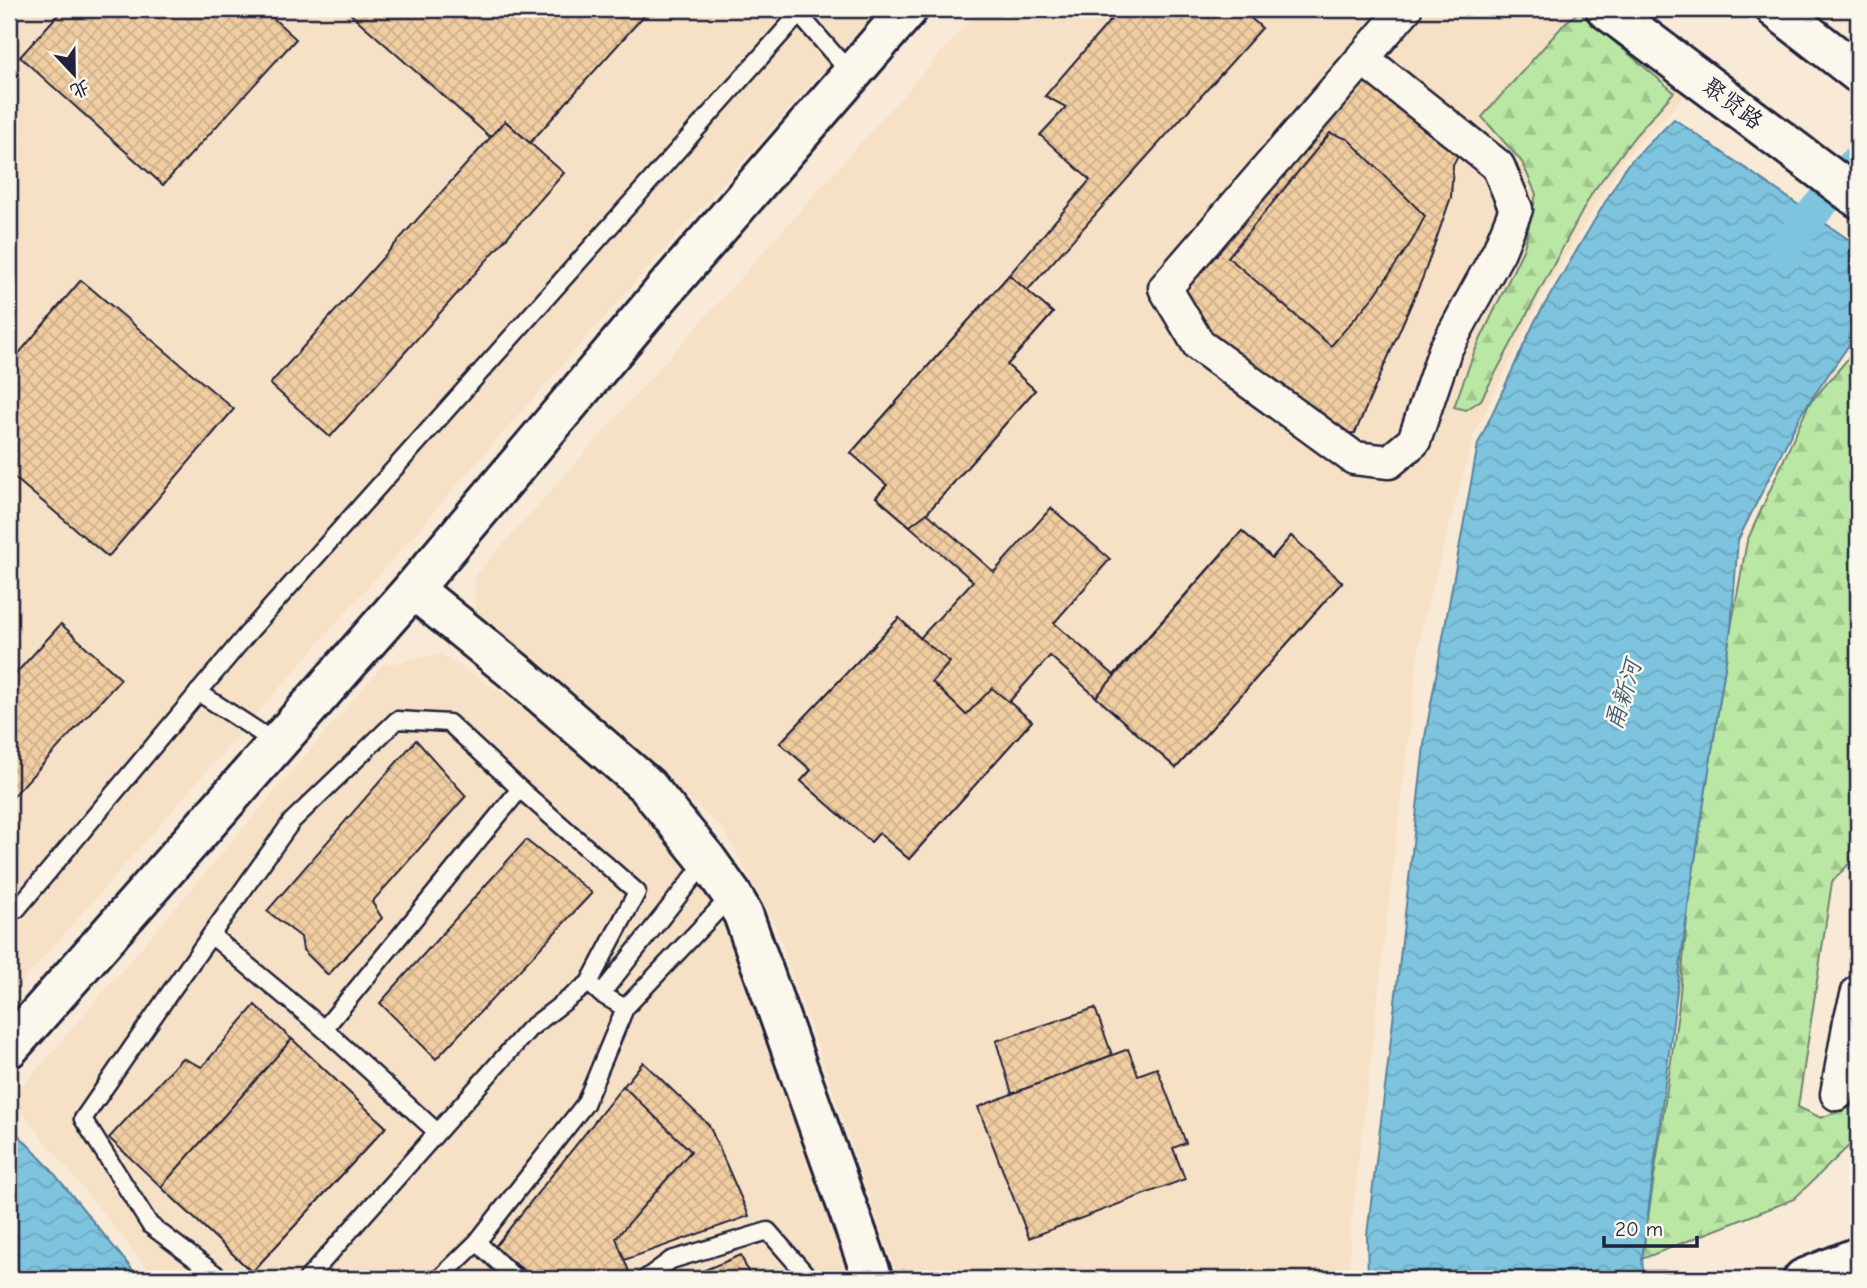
<svg xmlns="http://www.w3.org/2000/svg" width="1867" height="1288" font-family="'Comic Neue','LXGW WenKai TC',sans-serif">
	<style>
		.built { fill: #f6e1c6 }
		.forest { fill: url(#forest-firs); stroke: #6e8470; stroke-width: 2 }
		.water { fill: url(#water-waves); stroke: #59839d; stroke-width: 2 }
		.lines { fill: none; stroke-linecap: round; stroke-linejoin: round }
		.canal { stroke: #7ec4df; stroke-width: 33 }
		.building { fill: url(#building-cross-hatch); stroke: #22223b; stroke-width: 2 }
		.service-casing { stroke: #22223b; stroke-width: 21 }
		.minor-casing { stroke: #22223b; stroke-width: 37 }
		.tertiary-casing { stroke: #22223b; stroke-width: 44 }
		.secondary-casing { stroke: #22223b; stroke-width: 44 }
		.primary-casing { stroke: #22223b; stroke-width: 44 }
		.service { stroke: #fbf7ec; stroke-width: 16 }
		.minor { stroke: #fbf7ec; stroke-width: 32 }
		.tertiary { stroke: #fbf7ec; stroke-width: 38 }
		.secondary { stroke: #fbf7ec; stroke-width: 38 }
		.primary { stroke: #fbf7ec; stroke-width: 38 }
		.labels { text-anchor: middle; stroke-width: 5; stroke-linejoin: round; paint-order: stroke }
		.street-label { font-size: 23px; fill: #22223b; stroke: #fbf7ec }
		.water-label { font-size: 24px; font-style: italic; fill: #425b74; stroke: #fbf7ec }
	</style>
	<defs>
		<pattern id="forest-firs" width="22" height="20" patternUnits="userSpaceOnUse" patternTransform="scale(1.75)"><rect width="22" height="20" fill="#bbe7a4"/><path d="M5 1l3.5 6h-7zM16 11l3.5 6h-7z" fill="#a0c68e"/></pattern>
		<pattern id="water-waves" width="16" height="10" patternUnits="userSpaceOnUse" patternTransform="scale(1.75)"><rect width="16" height="10" fill="#7ec4df"/><path d="M0 5q4-4 8 0t8 0" fill="none" stroke="#6da8c0"/></pattern>
		<pattern id="building-cross-hatch" width="8" height="8" patternUnits="userSpaceOnUse" patternTransform="scale(1.75)"><rect width="8" height="8" fill="#f1cda2"/><path d="M0 0l8 8M0 8l8-8" fill="none" stroke="#ceb08c"/></pattern>
	</defs>
	<rect width="100%" height="100%" fill="#f8ead6"/>
	<filter id="ink" filterUnits="userSpaceOnUse"><feTurbulence type="fractalNoise" baseFrequency=".0143" numOctaves="2"/><feDisplacementMap in="SourceGraphic" scale="14" xChannelSelector="R" yChannelSelector="G"/><feConvolveMatrix kernelMatrix="1 2 1 2 8 2 1 2 1" color-interpolation-filters="sRGB"/></filter>
	<g filter="url(#ink)">
		<g class="built">
			<polygon points="9,9 878,9 606,315 9,997"/>
			<polygon points="980,9 1579,9 1692,89 1625,157 1542,295 1474,435 1421,629 1351,1226 1349,1279 898,1279 775,925 723,828 488,629 474,604 476,575"/>
			<polygon points="440,654 512,699 672,833 755,983 858,1279 156,1279 20,1110 18,1092 383,665"/>
		</g>
		<g class="forest">
			<polygon points="1579,12 1674,92 1635,136 1592,193 1481,400 1466,410 1454,407 1474,353 1524,248 1536,194 1522,162 1482,117 1566,22"/>
			<polygon points="1858,347 1858,854 1832,882 1798,1107 1821,1118 1858,1104 1858,1137 1794,1199 1642,1259 1678,1013 1689,899 1731,628 1747,541 1809,404"/>
		</g>
		<g class="water">
			<polygon points="1674,119 1858,246 1858,332 1801,414 1738,540 1731,628 1689,899 1642,1259 1644,1279 1368,1279 1367,1235 1390,1047 1425,737 1478,444 1535,321 1627,165"/>
			<polygon points="9,1125 48,1166 140,1279 9,1279"/>
		</g>
		<g class="lines">
			<polyline class="canal" points="1783,249 1858,160"/>
		</g>
		<g class="building">
			<polygon points="63,9 263,9 296,39 163,185 20,57"/>
			<polygon points="345,9 650,9 530,143 505,121 490,137"/>
			<polygon points="1120,9 1241,9 1262,28 1027,291 1009,275 1090,180 1040,135 1066,107 1045,96"/>
			<polygon points="1369,78 1463,146 1453,165 1451,197 1423,277 1355,433 1338,434 1223,353 1176,296 1305,139"/>
			<polygon points="505,121 564,173 330,437 270,384"/>
			<polygon points="1330,133 1348,139 1425,216 1412,241 1375,295 1331,346 1228,257"/>
			<polygon points="1009,275 1053,313 1007,365 1035,390 927,513 994,572 1051,508 1110,559 1054,623 1114,675 1242,531 1272,558 1291,536 1342,582 1176,768 1050,656 1009,702 1032,721 909,859 879,833 871,842 801,781 811,770 780,743 899,618 920,638 973,581 876,497 887,485 851,453"/>
			<polygon points="1009,275 1053,313 1007,365 1035,390 927,513 910,526 876,497 887,485 851,453"/>
			<polygon points="81,280 234,409 108,557 9,473 9,365"/>
			<polygon points="1242,531 1272,558 1291,536 1342,582 1176,768 1096,697"/>
			<polygon points="899,618 920,638 950,662 932,682 966,715 992,688 1032,721 909,859 879,833 871,842 801,781 811,770 780,743"/>
			<polygon points="61,624 121,679 9,801 9,681"/>
			<polygon points="416,740 466,796 372,902 382,918 328,975 303,950 301,937 267,911"/>
			<polygon points="526,840 592,893 436,1059 380,1003"/>
			<polygon points="255,1005 386,1127 252,1272 109,1138 182,1058 202,1067"/>
			<polygon points="1095,1008 1112,1055 1012,1094 996,1041"/>
			<polygon points="292,1039 386,1127 252,1272 161,1187"/>
			<polygon points="1128,1049 1138,1075 1157,1068 1186,1143 1173,1148 1185,1179 1029,1238 978,1107"/>
			<polygon points="643,1062 709,1125 749,1216 624,1260 629,1272 609,1279 536,1279 494,1248"/>
			<polygon points="623,1086 691,1151 616,1238 629,1272 609,1279 536,1279 494,1248"/>
			<polygon points="741,1255 751,1279 683,1279"/>
		</g>
		<g class="lines">
			<defs>
				<g id="service">
					<polyline points="803,9 799,14 851,74"/>
					<polyline points="198,692 276,743"/>
					<polyline points="520,789 637,892 589,983"/>
					<polyline points="9,911 17,909 248,633 799,14"/>
					<polyline points="211,935 324,1029"/>
					<polyline points="601,994 707,860"/>
					<polyline points="625,1008 731,896"/>
					<polyline points="477,1242 516,1279"/>
					<polyline points="222,1279 150,1225 83,1119 169,994 292,821 397,720 449,723 520,789 324,1029 437,1132"/>
					<polyline points="307,1279 529,1029 589,983 601,994 625,1008 585,1104 477,1242 439,1279"/>
					<polyline points="645,1279 671,1260 768,1231 810,1279"/>
				</g>
				<g id="minor">
					<polyline points="1362,58 1498,166 1516,209 1499,251 1445,350 1414,441 1389,462 1354,458 1199,345 1165,288 1405,9"/>
					<polyline points="1837,1094 1850,1021 1858,992"/>
				</g>
				<g id="tertiary">
					<polyline points="413,589 519,675 647,786 707,860 732,895 743,914 873,1279"/>
					<polyline points="9,1048 413,589 662,293 908,9"/>
				</g>
				<g id="secondary">
					<polyline points="1606,9 1858,198"/>
					<polyline points="1776,9 1858,73"/>
				</g>
				<polyline id="primary" points="1803,1279 1858,1257"/>
			</defs>
			<use href="#service" class="service-casing"/>
			<use href="#minor" class="minor-casing"/>
			<use href="#tertiary" class="tertiary-casing"/>
			<use href="#secondary" class="secondary-casing"/>
			<use href="#primary" class="primary-casing"/>
			<use href="#service" class="service"/>
			<use href="#minor" class="minor"/>
			<use href="#tertiary" class="tertiary"/>
			<use href="#secondary" class="secondary"/>
			<use href="#primary" class="primary"/>
		</g>
	</g>
	<g class="labels">
		<g class="street-label">
			<text transform="translate(1733 103) rotate(37)" y="8">聚贤路</text>
		</g>
		<g class="water-label">
			<text transform="translate(1623 695) rotate(-73)" y="8">甬新河</text>
		</g>
	</g>
	<rect width="1867" height="1288" fill="none" stroke="#fbf7ec" stroke-width="35"/>
	<rect x="18" y="18" width="1832" height="1253" fill="none" stroke="#22223b" stroke-width="2.5" filter="url(#ink)"/>
	<g transform="translate(74 74) rotate(158)" stroke="#fbf7ec" stroke-width="5" paint-order="stroke">
	<path d="M0-5L12 26L0 18L-12 26Z" fill="#22223b"/>
	<text y="-10" font-size="19" font-weight="bold" text-anchor="middle" fill="#22223b">北</text>
	</g>
	<path d="M1604 1236v10h93v-10" fill="none" stroke="#22223b" stroke-width="3.5"/>
	<text x="1615" y="1236" font-size="21" fill="#22223b" stroke="#fbf7ec" stroke-width="5" paint-order="stroke">20 m</text>
</svg>
